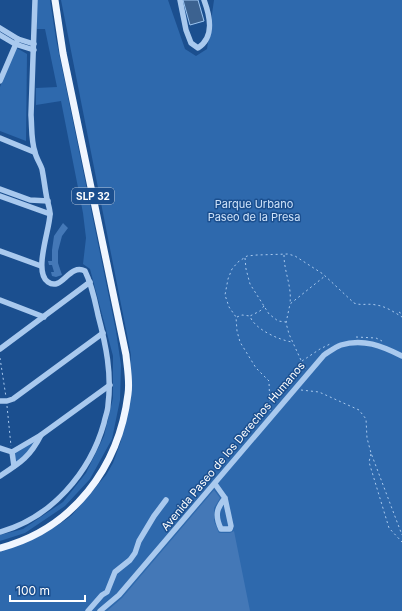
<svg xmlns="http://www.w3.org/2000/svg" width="402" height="611" font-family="Inter,sans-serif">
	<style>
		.green { fill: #2e69ad }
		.water { fill: #3c6290; stroke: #9cc4f0 }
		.building { fill: #4478b7 }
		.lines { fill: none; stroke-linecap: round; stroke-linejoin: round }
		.path { stroke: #a9c9ee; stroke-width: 1; stroke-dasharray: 2 3; stroke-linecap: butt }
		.minor { stroke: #a9c9ee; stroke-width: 5.5 }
		.major { stroke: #f0f6ff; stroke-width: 7 }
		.labels { text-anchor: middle; stroke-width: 3; stroke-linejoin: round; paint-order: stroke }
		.shield { fill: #1b4f8f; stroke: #bbcadd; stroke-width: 1 }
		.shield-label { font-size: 10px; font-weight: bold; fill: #fff }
		.park-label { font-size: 11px; fill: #cfe3fa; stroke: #1b4f8f }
		.street-label { font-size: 11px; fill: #fff; stroke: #1b4f8f }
	</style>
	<rect width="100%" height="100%" fill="#1b4f8f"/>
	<g class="green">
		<polygon points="37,0 50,0 56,39 116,331 121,365 120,400 112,439 90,479 65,506 25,533 0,541 0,535 23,529 63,502 86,473 104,436 113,398 113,356 90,269 83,264 86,238 83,213 61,101 36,105 36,88 57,87 45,29 37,29"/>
		<path d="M61,0H168L185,49L196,56L207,49L214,0H402V611H0V550C28,540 48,534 72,515L106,475L113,463L121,441L131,355Z"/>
		<polygon points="15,47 27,54 26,141 0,131 0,87"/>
		<polygon points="35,440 26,455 16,462 14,452"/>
	</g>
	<polygon class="water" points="183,0 198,0 204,21 190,25"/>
	<g class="building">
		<polygon points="63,223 68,228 62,236 58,251 58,263 62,275 56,277 52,276 51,272 54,272 52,265 49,265 48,261 52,261 52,250 54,236"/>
		<polygon points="214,490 220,498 214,508 214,521 219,533 230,533 234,531 250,611 107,611 122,598"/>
	</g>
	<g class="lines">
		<g class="path">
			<path d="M284,255C284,272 292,286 290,303"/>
			<polyline points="245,258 246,269 250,284 269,314 278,321 286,322"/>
			<path d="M264,306L260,311L250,316C254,329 279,340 292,342"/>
			<polyline points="399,312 402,314"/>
			<polyline points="237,317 242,315 250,316"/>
			<polyline points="356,337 376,338 382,341"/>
			<polyline points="0,358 6,397"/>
			<polyline points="302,361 320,349 332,343"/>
			<polyline points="305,369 289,334 286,323 290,304 325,276"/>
			<polyline points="301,390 319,392 359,410 366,419 367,438 371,453 402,535"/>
			<polyline points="7,406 11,446"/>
			<path d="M270,411L269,381L256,368L240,342L237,331L236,317L229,307L225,295L228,279L232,269L238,262L247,256L257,255L288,254L295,256L323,274L354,303C361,306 368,303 376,305C385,306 394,312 402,317"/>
			<polyline points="371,454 369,462 389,528 402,542"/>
		</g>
		<g class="minor">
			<path d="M180,0L186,30L191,43L198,48C215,37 210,16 204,0"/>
			<polyline points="0,28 18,39 34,44"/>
			<polyline points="0,35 15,44 34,50"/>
			<polyline points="0,81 18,39"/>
			<polyline points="0,138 34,152"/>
			<polyline points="0,189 30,200 48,201"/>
			<polyline points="0,196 50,214"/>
			<polyline points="0,251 41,266"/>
			<polyline points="0,300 44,317"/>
			<polyline points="0,349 90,282"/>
			<polyline points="0,401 7,401 13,399 103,333"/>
			<polyline points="0,448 12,452"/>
			<polyline points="12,452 41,435 110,385"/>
			<polyline points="12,452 14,466"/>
			<path d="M0,476C20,463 30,457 41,435"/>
			<path d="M215,484L225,498L231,526L230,529H221C215,516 216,509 225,498"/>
			<path d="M0,532C51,518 90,473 104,423C105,417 108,411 108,405C112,374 106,345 98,315C95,301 92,285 85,271C69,263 62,292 48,282C33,272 50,229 50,214C50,209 48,204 47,199C45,189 44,179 42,169C40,163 36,158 35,152C31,141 32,127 31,115L35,0"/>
			<polyline points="88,611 102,595 107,592 115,572 130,560 135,553 139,541 154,516 166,500"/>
			<path d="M100,611L119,595L324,355C329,352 335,347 341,345C363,338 382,346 402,356"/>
		</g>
		<path class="major" d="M0,548C73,529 119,467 128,394C130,381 127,367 126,355L63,53L55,0"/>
	</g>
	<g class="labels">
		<rect class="shield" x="72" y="188" width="42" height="16" rx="3"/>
		<g class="shield-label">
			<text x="93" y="200">SLP 32</text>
		</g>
		<g class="park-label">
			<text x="254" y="208">Parque Urbano<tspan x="254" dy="13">Paseo de la Presa</tspan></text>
		</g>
		<g class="street-label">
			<text transform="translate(233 446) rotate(-50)" y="4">Avenida Paseo de los Derechos Humanos</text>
		</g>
	</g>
	<path d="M10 595v6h75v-6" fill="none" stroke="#ffffff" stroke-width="2"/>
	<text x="16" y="595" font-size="12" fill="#ffffff" stroke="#1b4f8f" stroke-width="3" paint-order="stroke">100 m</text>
</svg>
